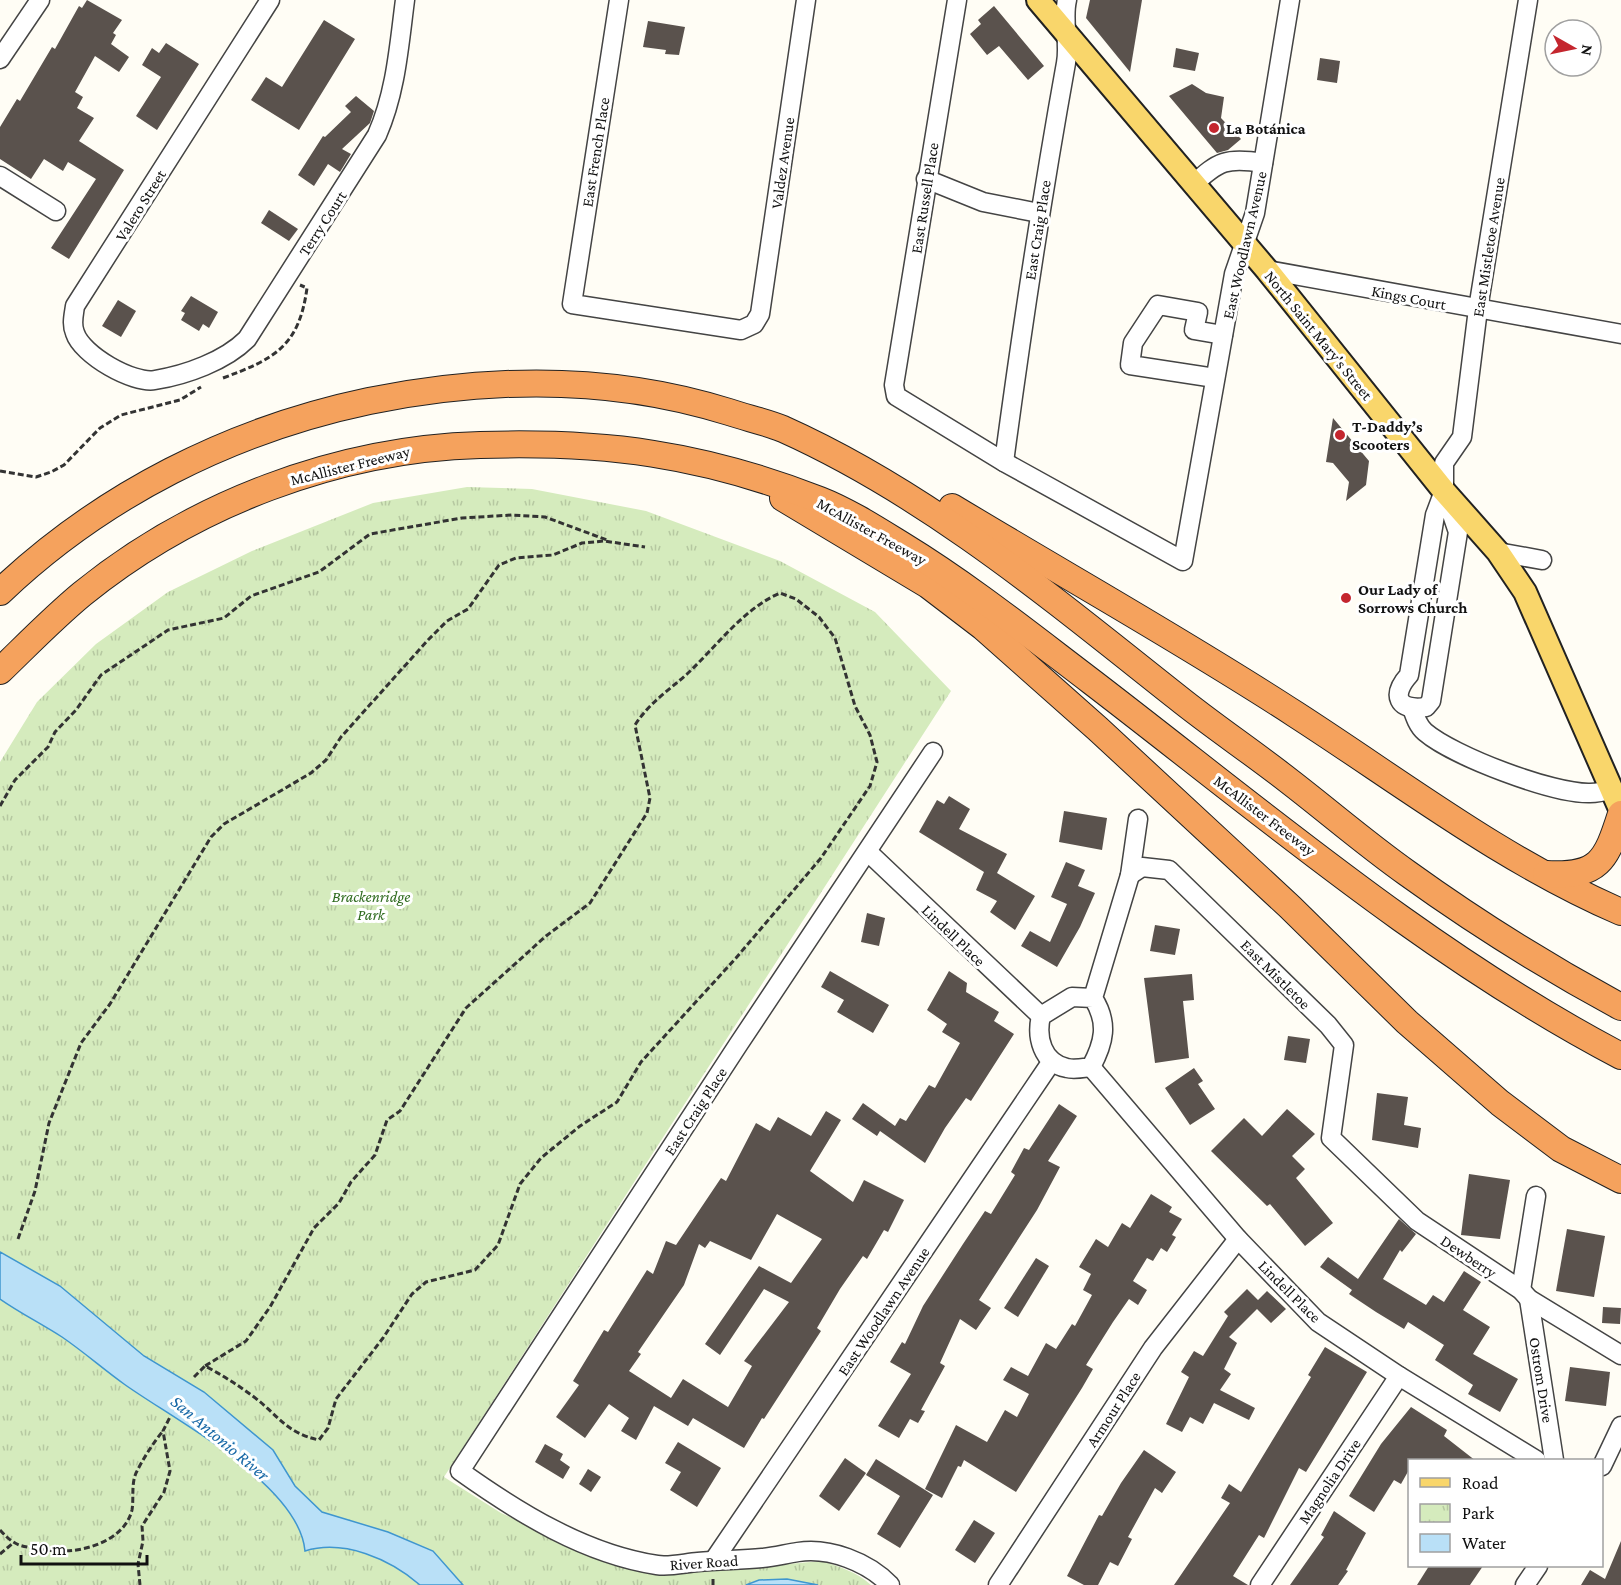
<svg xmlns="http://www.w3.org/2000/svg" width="1621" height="1585" font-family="'Crimson Pro',serif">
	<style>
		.park { fill: url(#park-tufts) }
		.water { fill: #b9e0f7; stroke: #3f96cf; stroke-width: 1.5 }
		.building { fill: #5a524d; fill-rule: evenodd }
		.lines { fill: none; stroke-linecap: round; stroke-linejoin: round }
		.minor-casing { stroke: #444; stroke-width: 21 }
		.major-casing { stroke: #222; stroke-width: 26 }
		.highway-casing { stroke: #222; stroke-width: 28 }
		.path { stroke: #333; stroke-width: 3; stroke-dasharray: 6 3; stroke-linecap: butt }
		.minor { stroke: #fff; stroke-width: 18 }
		.major { stroke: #f9d66b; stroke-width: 22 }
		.highway { stroke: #f5a25d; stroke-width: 26 }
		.poi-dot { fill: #c4262e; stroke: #fff; stroke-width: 2 }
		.labels { text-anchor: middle; stroke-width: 6; stroke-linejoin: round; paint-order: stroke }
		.poi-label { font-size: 16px; font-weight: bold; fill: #111; stroke: #fff; text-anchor: start }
		.street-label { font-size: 16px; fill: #111; stroke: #fff }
		.park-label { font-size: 16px; font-style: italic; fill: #2f6b1f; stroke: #fff }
		.water-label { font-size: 18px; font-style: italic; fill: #1768a6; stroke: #fff }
	</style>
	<defs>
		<pattern id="park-tufts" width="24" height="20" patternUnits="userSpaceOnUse" patternTransform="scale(1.5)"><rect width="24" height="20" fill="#d5ebbd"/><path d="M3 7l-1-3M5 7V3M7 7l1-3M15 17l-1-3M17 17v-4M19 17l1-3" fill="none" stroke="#b6c8a1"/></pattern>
	</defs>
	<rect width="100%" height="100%" fill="#fffdf5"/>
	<path class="park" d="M467,487L532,489L646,511L780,561L875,612L951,691L444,1477L501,1513L617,1565L682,1573L822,1561C840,1567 857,1572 871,1585H0V762L37,702L96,644L168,592L252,551L373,503Z"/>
	<g class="water">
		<path d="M0,1252L60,1286L144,1356L204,1392L273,1450L295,1486L322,1512L388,1532L433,1551L463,1585H420C390,1559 344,1539 305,1551C299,1484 174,1420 124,1384C103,1369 84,1352 62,1337C42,1324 20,1313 0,1299Z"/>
		<polygon points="787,1579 818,1585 746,1585 759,1580"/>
	</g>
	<g class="building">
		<polygon points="87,0 122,20 113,33 116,35 111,44 129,57 119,72 95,56 75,92 83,97 77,108 94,118 79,141 124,170 69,259 51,248 96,179 68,162 63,171 44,159 31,179 0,159 0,127 17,99 20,101 52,47 55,49 79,6 82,8"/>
		<polygon points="1090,0 1142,0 1130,72 1086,18"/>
		<polygon points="994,6 1044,66 1028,80 999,46 987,55 970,34 981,24 978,20"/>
		<polygon points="324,20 355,39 299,130 251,100 266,77 282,87"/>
		<polygon points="648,21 685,27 679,55 665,54 666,50 643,47"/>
		<polygon points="166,43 199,64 157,130 136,116 161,77 142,65 152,48 159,53"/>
		<polygon points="1176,48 1199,53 1195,71 1173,67"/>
		<polygon points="1320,58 1340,61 1337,83 1317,80"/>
		<polygon points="1192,84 1206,93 1224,97 1221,118 1241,139 1228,150 1217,153 1169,96"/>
		<polygon points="356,96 374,111 370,123 342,149 351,154 340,172 328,164 314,186 298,175 323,136 325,137 351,112 345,106"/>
		<polygon points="269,210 298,229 289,241 261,223"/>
		<polygon points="191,296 218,312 209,328 203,324 199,331 181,320 185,313 181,311"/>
		<polygon points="118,300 136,311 121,337 102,326"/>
		<polygon points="1333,418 1369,461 1366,485 1346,501 1349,482 1333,463 1326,462"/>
		<polygon points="949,796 970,809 959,829 1007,854 997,873 1035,896 1015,930 990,912 997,901 976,890 984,872 919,832 937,800 944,804"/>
		<polygon points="1064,811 1107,818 1102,850 1059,842"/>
		<polygon points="1066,862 1085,870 1078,886 1095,893 1080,927 1057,967 1021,946 1030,931 1050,942 1067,904 1051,897"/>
		<polygon points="867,913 885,918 879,946 861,942"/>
		<polygon points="1155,925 1180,929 1175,955 1150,951"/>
		<polygon points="830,971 889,1005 873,1033 837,1012 844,1000 821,987"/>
		<polygon points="949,971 967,983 966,992 999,1012 994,1021 1014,1034 971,1101 966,1098 945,1128 925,1163 880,1131 877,1136 852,1119 863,1103 895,1126 900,1118 906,1121 929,1085 935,1088 960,1043 942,1032 947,1024 927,1010"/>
		<polygon points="1192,974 1194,1000 1183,1001 1189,1058 1155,1063 1144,978"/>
		<polygon points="1288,1036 1310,1039 1306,1063 1284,1060"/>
		<polygon points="1194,1068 1203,1081 1198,1084 1215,1109 1190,1125 1165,1088"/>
		<polygon points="1377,1093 1408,1097 1404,1125 1421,1128 1418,1148 1372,1140"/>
		<polygon points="1059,1104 1077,1116 1048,1161 1060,1167 1037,1210 979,1300 991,1308 976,1330 960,1319 940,1363 945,1366 921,1410 925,1411 918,1423 910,1419 899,1438 878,1426 911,1374 890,1362 902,1342 905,1344 923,1306 963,1244 985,1211 991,1214 1015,1175 1011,1172 1024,1148 1029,1150"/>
		<polygon points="1287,1109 1315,1134 1292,1156 1305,1169 1296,1178 1333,1223 1305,1246 1270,1204 1267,1206 1211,1151 1244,1118 1262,1136"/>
		<path d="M826,1111L841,1120L810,1171L853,1202L864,1180L904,1200L888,1232L884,1230L867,1259L863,1256L840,1289L817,1328L821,1331L764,1419L762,1418L744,1448L693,1418L688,1426L654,1406L636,1440L621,1431L629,1418L609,1404L585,1438L556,1417L579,1385L573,1381L604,1330L608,1332L647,1270L653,1274L666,1241L676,1245L721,1178L726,1181L756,1123L770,1131L778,1117L811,1136ZM777,1214L822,1239L791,1283L759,1266L705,1344L720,1355L764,1289L789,1302L744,1361L752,1366L728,1407L683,1379L671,1398L629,1371L641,1354L638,1352L684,1285L699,1244L705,1248L710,1241L751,1260Z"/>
		<polygon points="1469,1174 1510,1180 1500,1239 1461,1235"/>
		<polygon points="1151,1194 1172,1207 1169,1212 1182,1219 1172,1235 1176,1237 1167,1252 1161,1248 1153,1261 1147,1258 1133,1281 1147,1290 1138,1305 1129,1299 1113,1322 1086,1365 1093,1369 1082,1388 1016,1492 964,1460 961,1467 958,1466 942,1498 925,1489 956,1425 987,1442 1005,1410 1017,1417 1029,1394 1003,1380 1011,1367 1028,1376 1046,1343 1056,1349 1072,1324 1075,1326 1092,1295 1083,1290 1091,1274 1079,1267 1096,1239 1108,1247 1122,1223 1130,1228"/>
		<polygon points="1399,1219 1416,1234 1402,1252 1400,1250 1383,1279 1426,1305 1433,1295 1444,1302 1464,1271 1481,1282 1463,1310 1490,1327 1473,1354 1518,1379 1500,1412 1468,1394 1473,1385 1435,1360 1444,1345 1408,1322 1404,1329 1376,1312 1349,1294 1352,1290 1320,1267 1328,1257 1358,1279"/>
		<polygon points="1567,1229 1605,1236 1594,1297 1556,1291"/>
		<polygon points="1036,1258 1049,1266 1018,1317 1004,1308"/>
		<polygon points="1247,1289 1258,1300 1267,1291 1286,1309 1271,1323 1257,1309 1229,1337 1237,1343 1224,1369 1231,1374 1220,1390 1255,1408 1249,1420 1214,1403 1203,1424 1190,1417 1182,1432 1166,1424 1189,1377 1181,1372 1194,1351 1203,1356 1228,1316 1224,1312"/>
		<polygon points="1603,1307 1621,1308 1620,1324 1602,1323"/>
		<polygon points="1325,1347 1367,1372 1306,1472 1299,1468 1264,1538 1259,1535 1233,1576 1248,1585 1174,1585 1230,1503 1221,1498 1229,1484 1241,1492 1311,1377 1308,1375"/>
		<polygon points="1570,1367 1610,1372 1606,1406 1565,1401"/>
		<polygon points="1411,1407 1447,1430 1444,1436 1476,1461 1410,1461 1410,1468 1401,1484 1394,1480 1374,1512 1349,1496 1381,1444"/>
		<polygon points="678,1442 721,1468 697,1507 670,1490 681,1472 665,1463"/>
		<polygon points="545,1444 563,1454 560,1460 570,1467 563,1479 535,1462"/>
		<polygon points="1144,1450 1176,1472 1162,1493 1155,1488 1128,1537 1132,1539 1118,1566 1110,1562 1098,1585 1084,1585 1067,1576 1099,1515 1102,1516 1121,1483"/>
		<polygon points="845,1458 866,1473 839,1511 819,1496"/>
		<polygon points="876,1459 933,1495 900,1548 877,1534 900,1496 866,1475"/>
		<polygon points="588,1469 601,1477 591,1492 579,1484"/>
		<polygon points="1334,1511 1366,1533 1346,1570 1348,1571 1338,1585 1290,1585 1324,1537 1321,1535"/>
		<polygon points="974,1520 995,1533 975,1563 955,1550"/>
		<polygon points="1621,1541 1621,1585 1581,1585 1590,1570 1605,1579"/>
		<polygon points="1429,1566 1483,1566 1470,1585 1417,1585"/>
	</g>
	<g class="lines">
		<defs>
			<g id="minor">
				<path d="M270,0L75,306C74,314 71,324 75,333C82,355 133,384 155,380C186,375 225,361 247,339L377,135C396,92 399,46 405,0"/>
				<polyline points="619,0 572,304 741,330 754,324 760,314 806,0"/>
				<polyline points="957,0 894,385 896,396 1004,462 1183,561 1234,274 1255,213 1290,0"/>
				<polyline points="0,59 40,0"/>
				<polyline points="0,176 56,211"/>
				<polyline points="926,179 983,202 1039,213"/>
				<path d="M1193,185C1218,161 1227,157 1263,163"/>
				<polyline points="1267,270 1621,334"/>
				<polyline points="1215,378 1130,365 1133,343 1158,305 1198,312 1194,330 1223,335"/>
				<path d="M1004,462C1022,328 1042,196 1066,63C1070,42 1062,21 1067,0"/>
				<path d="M1444,491L1435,515L1409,675C1391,695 1397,711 1426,707L1431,701L1458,532L1444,491V463L1462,437L1478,309L1528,0"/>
				<polyline points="1498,552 1542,560"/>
				<path d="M1412,708C1415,717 1418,726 1425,732C1453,756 1553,794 1590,793C1598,793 1606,791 1613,789"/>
				<polyline points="868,852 1041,1016"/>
				<polyline points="1130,875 1142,867 1169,870 1328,1025 1344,1045 1331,1138 1417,1221 1521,1290 1529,1299 1621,1355"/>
				<path d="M1093,998L1072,997L1041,1016C1036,1037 1042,1063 1067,1068C1074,1070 1083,1068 1091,1067C1104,1043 1109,1023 1093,998L1130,875L1138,819"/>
				<polyline points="1091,1067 1238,1239 1318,1322 1399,1376 1536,1460"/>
				<polyline points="1521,1290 1536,1196"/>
				<polyline points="1529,1299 1554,1460"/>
				<polyline points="1602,1466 1621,1426"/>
				<polyline points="714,1560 1052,1061"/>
				<path d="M890,1585C868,1562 829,1547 798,1552C785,1554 774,1557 762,1558C740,1560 719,1560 698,1562C685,1563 670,1567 657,1565C585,1554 519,1513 460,1471L738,1045L933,752"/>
				<polyline points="998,1585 1153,1348 1238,1239"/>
				<polyline points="1260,1585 1399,1376"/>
				<polyline points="1525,1585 1538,1566"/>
			</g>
			<polyline id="major" points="1038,0 1267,270 1444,491 1498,552 1525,592 1621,811"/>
			<g id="highway">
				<polyline points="783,498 928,585 983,627 1098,729 1290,907 1407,1022 1500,1103 1561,1149 1621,1180"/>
				<path d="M952,507C1066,576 1183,641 1295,714C1402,783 1503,861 1621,912"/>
				<path d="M0,592C102,495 231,430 369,401C488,377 612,375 729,412C747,418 766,422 783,429C928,494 1053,599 1177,697C1213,726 1252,752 1289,781C1328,811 1366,844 1407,873C1475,922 1547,967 1621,1007"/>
				<path d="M0,671C27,645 53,618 82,594C193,504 337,449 480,445C605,441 702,454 820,500C848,511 876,529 902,545C969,586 1030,635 1092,682C1263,813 1430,956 1621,1056"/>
				<path d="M1546,874C1599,877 1606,861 1621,814"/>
			</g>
		</defs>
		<use href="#minor" class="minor-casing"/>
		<use href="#major" class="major-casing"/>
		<use href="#highway" class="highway-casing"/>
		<g class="path">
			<path d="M223,378C274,359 299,347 307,288L300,285"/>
			<polyline points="0,471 36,477 51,472 64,465 100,428 121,415 180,400 201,387"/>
			<polyline points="0,806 15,780 48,747 55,732 76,710 101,675 168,630 224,618 251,596 319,572 370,534 462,518 512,515 545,517 607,540"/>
			<polyline points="18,1239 35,1191 49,1123 81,1043 110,1004 211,837 224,824 311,773 326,760 341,737 428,640 447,621 468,609 499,565 516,558 553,555 582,543 604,541 645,547"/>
			<path d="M194,1377L205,1366C222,1375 238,1385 254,1397C279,1416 286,1433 319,1440L328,1428L336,1399L383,1338L412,1294L426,1282L475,1270L498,1245L520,1184L541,1158L580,1126L617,1102L641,1062L736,958L821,858L870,786L877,762L870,735L855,706L835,638L819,617L796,599L780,593C743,609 717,646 687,674C668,691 649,703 635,725L650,798L647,813L590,903L546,936L466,1008L400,1111L387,1120L375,1155L351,1182L339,1203L314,1228L270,1307L246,1341L205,1366"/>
			<path d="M0,1530C17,1549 23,1546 48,1550C77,1555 124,1543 132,1510C134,1498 131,1485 136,1473C143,1459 153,1443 163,1431"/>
			<polyline points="0,1554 12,1544"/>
			<polyline points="140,1585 138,1564 143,1541 142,1526 164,1492 170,1471 163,1431 170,1417"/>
			<polyline points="713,1585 713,1577"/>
		</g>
		<use href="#minor" class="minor"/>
		<use href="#major" class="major"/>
		<use href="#highway" class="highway"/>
	</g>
	<g class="poi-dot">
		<circle cx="1214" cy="128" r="6"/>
		<circle cx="1340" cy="435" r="6"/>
		<circle cx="1346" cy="598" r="6"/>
	</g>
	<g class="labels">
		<g class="poi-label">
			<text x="1226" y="134">La Botánica</text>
			<text x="1352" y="432">T-Daddy’s<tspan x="1352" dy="18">Scooters</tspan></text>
			<text x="1358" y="595">Our Lady of<tspan x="1358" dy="18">Sorrows Church</tspan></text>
		</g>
		<g class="street-label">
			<text transform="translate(595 152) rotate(-81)" y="6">East French Place</text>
			<text transform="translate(782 163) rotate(-82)" y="6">Valdez Avenue</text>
			<text transform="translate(924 198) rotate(-81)" y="6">East Russell Place</text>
			<text transform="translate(140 205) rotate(-58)" y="6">Valero Street</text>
			<text transform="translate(322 223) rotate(-57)" y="6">Terry Court</text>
			<text transform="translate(1037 230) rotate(-81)" y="6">East Craig Place</text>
			<text transform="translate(1244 245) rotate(-77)" y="6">East Woodlawn Avenue</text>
			<text transform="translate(1488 247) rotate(-81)" y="6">East Mistletoe Avenue</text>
			<text transform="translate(1409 297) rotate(11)" y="6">Kings Court</text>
			<text transform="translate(1319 335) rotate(51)" y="6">North Saint Mary's Street</text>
			<text transform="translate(350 465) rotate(-14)" y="6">McAllister Freeway</text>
			<text transform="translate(872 531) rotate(29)" y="6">McAllister Freeway</text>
			<text transform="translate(1265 815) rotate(37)" y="6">McAllister Freeway</text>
			<text transform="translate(954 935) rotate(44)" y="6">Lindell Place</text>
			<text transform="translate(1276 974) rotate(45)" y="6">East Mistletoe</text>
			<text transform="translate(695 1111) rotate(-57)" y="6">East Craig Place</text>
			<text transform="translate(1469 1256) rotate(34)" y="6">Dewberry</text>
			<text transform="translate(1290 1291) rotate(45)" y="6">Lindell Place</text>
			<text transform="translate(883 1311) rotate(-56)" y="6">East Woodlawn Avenue</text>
			<text transform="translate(1542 1380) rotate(81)" y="6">Ostrom Drive</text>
			<text transform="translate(1113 1409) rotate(-57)" y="6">Armour Place</text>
			<text transform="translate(1329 1481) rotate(-56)" y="6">Magnolia Drive</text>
			<text transform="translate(704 1562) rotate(-4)" y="6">River Road</text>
		</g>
		<g class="park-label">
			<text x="371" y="902">Brackenridge<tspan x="371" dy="18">Park</tspan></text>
		</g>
		<g class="water-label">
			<text transform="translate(220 1438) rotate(40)" y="6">San Antonio River</text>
		</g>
	</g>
	<rect x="1408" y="1459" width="195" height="108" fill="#ffffff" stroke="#a0a0a0" stroke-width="1.5"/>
	<rect x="1420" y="1478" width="30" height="9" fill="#f9d66b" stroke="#a0a0a0" stroke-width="1.5"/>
	<text x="1462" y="1489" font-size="18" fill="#111111">Road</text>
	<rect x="1420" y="1504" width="30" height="18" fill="url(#park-tufts)" stroke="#a0a0a0" stroke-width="1.5"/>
	<text x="1462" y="1519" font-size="18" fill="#111111">Park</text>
	<rect x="1420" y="1534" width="30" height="18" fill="#b9e0f7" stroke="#a0a0a0" stroke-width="1.5"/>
	<text x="1462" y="1549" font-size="18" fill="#111111">Water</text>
	<g transform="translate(1573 48) rotate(99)"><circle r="28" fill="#ffffff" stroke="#a0a0a0" stroke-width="1.5"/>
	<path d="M0-4.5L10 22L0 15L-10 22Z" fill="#c4262e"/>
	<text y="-9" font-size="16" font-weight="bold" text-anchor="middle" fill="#111111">N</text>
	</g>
	<path d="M21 1555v9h126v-9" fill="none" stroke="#111111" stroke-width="3"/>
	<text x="30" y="1555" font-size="18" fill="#111111" stroke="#ffffff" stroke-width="4.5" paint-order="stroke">50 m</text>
</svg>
